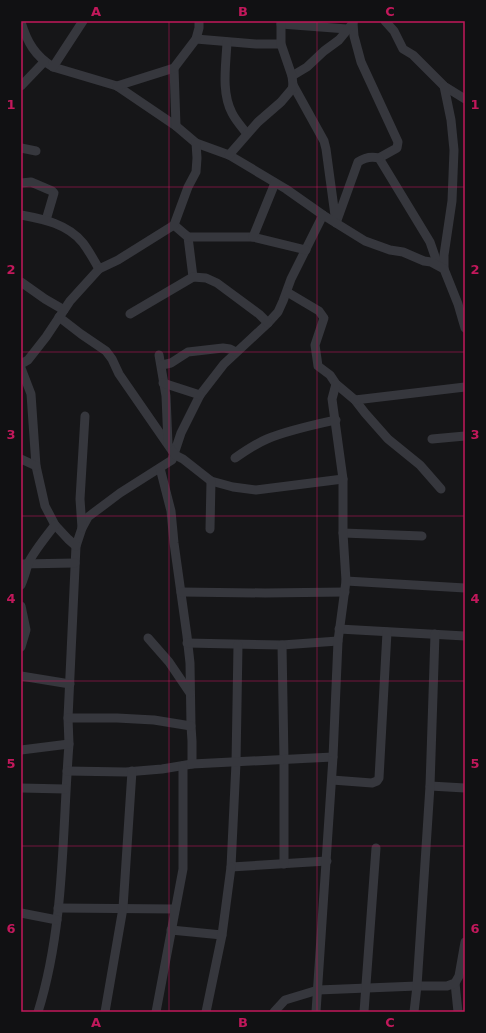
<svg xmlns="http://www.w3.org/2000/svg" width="486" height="1033" font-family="'DejaVu Sans',sans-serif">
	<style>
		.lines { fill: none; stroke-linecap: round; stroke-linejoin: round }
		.street { stroke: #36373d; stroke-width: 9 }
		.grid { fill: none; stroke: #c2185b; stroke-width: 1; stroke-opacity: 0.55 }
		.neatline { fill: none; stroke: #c2185b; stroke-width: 1.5 }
		.grid-label { font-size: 13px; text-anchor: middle; font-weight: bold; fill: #c2185b }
	</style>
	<rect width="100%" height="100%" fill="#161618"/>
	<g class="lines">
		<g class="street">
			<polyline points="385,21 394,31 403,49 413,55 444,86 465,99"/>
			<path d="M21,22C27,42 35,56 53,67L117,86L176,126L196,143L229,155L286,189L323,215L291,279L283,301L278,312L268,323L224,364L200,395L181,433L172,460L120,493L88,517L82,528L76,546L68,718L69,744C62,833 65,926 38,1012"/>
			<polyline points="353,23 354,36 361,62 398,142 397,148 379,158 430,242 438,265"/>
			<polyline points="281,24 347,29"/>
			<polyline points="196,39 256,44 281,44"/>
			<path d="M227,42C226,65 221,92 232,113C236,121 242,127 247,134"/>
			<polyline points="53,67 83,21"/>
			<polyline points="174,68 176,126"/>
			<polyline points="292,76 307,67 324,51 339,40 353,23 353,21"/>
			<path d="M293,85L324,141L326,149L336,223L358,162C365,157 371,156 379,158"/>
			<polyline points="21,86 44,62"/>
			<polyline points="117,86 174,68 196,39 199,28 199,21"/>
			<polyline points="444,86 451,120 454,150 452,201 444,255 444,269"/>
			<polyline points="21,148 36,151"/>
			<polyline points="229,155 258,122 281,102 292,89 293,85 292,76 281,44 281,21"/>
			<polyline points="21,183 31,182 52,191 54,193 46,220"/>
			<path d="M21,215C43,219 68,224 83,243C89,251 94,260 99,269"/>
			<polyline points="323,215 365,241 390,250 403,252 424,261 431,262 444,269 458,304 465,328"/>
			<polyline points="174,225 188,237 193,277"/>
			<polyline points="188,237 253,237 306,250"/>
			<polyline points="253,237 275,183"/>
			<polyline points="21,282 45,299 64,310"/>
			<polyline points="287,292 319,311 324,318 315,345 318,366 330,375 336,384 355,400 365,413 388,439 420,465 441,489"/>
			<polyline points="130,314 193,277 206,278 217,283 259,314 268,323"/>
			<polyline points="59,317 81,334 106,351 112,359 119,374 175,455 183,459 211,481 233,487 256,490 343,479"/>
			<polyline points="159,355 166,396 168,444"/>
			<polyline points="21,364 28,360 46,337 70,301 99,269 118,260 174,225 188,187 196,172 197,158 196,143"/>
			<polyline points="162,365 171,363 188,352 223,348 230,349 236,352"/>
			<polyline points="21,368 31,394 36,466 45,506 55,525 68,539 76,546"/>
			<polyline points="163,383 200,395"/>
			<polyline points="355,400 465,387"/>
			<polyline points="432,439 465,436"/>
			<path d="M235,458C245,451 255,444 267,439C289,430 313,425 336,420"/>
			<polyline points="21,459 36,466"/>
			<polyline points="160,468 171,511 174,543 187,636 190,663 191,726 192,741 192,764"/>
			<polyline points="82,528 80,499 85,416"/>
			<polyline points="210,529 211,481"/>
			<polyline points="343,533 422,536"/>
			<polyline points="21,564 75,563"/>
			<polyline points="346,581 465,588"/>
			<path d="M21,585C24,578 26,571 28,564C32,554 48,534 55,525"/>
			<polyline points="181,592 265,593 345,592"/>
			<polyline points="21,606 26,630 21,647"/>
			<polyline points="339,629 465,636"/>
			<polyline points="148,638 169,662 190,693"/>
			<polyline points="187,643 282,645 338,641"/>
			<polyline points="238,645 236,763 231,867 327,861"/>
			<polyline points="282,645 284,760 284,864"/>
			<polyline points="21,676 70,684"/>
			<polyline points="68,718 117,718 154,720 191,726"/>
			<polyline points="21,750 69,744"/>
			<polyline points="67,771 126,772 162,769 192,764 333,757"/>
			<polyline points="332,780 372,783 377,781 379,778 387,632"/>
			<polyline points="430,786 465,788"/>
			<polyline points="21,788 65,789"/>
			<polyline points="58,908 175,909"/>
			<polyline points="21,913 57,920"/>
			<polyline points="171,930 222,935"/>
			<polyline points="455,983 458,1012"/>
			<polyline points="105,1012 123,908 132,771"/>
			<polyline points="156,1012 183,869 183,766"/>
			<polyline points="206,1012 222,935 231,867"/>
			<polyline points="274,1012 285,1000 318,990 417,986 447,986 455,983 459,976 465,942"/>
			<polyline points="316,1012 333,757 338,641 346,581 343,533 343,479 332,399 336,384"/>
			<polyline points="364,1012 376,848"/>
			<polyline points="414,1012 417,986 430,786 435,634"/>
		</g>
	</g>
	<path class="grid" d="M169,21V1012M317,21V1012M21,187H465M21,352H465M21,516H465M21,681H465M21,846H465"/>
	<rect width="486" height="1033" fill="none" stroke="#111113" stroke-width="44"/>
	<rect x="22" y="22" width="442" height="989" class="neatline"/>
	<g class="grid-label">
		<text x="96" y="16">A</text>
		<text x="243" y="16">B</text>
		<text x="390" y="16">C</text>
		<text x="11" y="109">1</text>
		<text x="475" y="109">1</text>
		<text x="11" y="274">2</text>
		<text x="475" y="274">2</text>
		<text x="11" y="439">3</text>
		<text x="475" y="439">3</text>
		<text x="11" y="603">4</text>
		<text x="475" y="603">4</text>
		<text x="11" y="768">5</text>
		<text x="475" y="768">5</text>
		<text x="11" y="933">6</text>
		<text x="475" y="933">6</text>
		<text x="96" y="1027">A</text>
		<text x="243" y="1027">B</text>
		<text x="390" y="1027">C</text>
	</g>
</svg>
